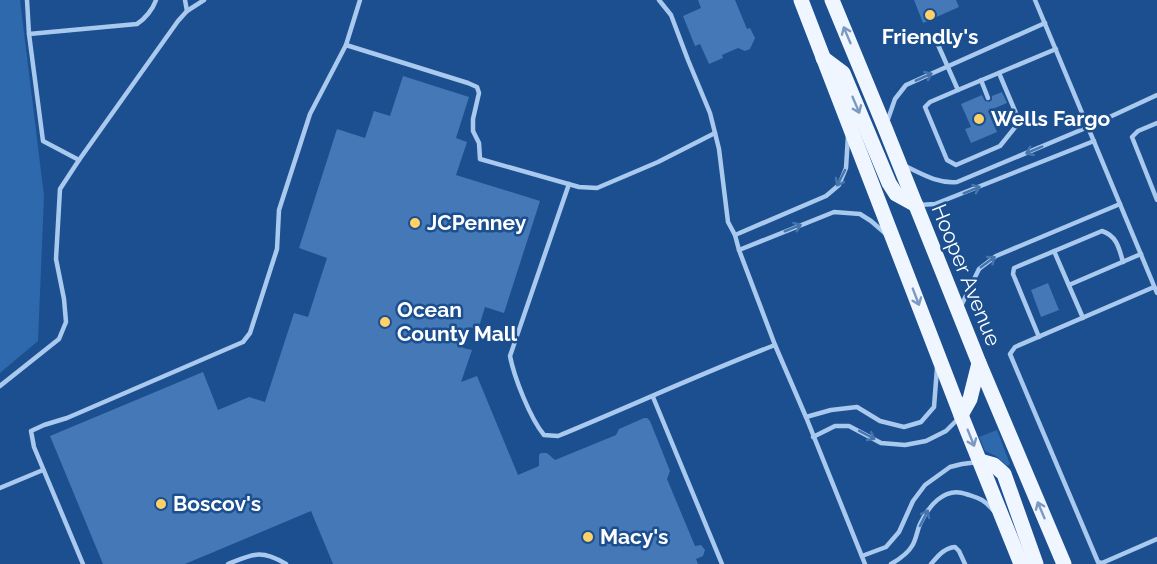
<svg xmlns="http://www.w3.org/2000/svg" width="1157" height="564" font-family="Raleway,sans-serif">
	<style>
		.green { fill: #2e69ad }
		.building { fill: #4478b7 }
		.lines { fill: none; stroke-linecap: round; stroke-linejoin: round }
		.service { stroke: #a9c9ee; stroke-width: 4.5 }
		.primary { stroke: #f0f6ff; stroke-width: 15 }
		.oneway { stroke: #7b9ac1 }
		.oneway2 { stroke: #4674ac }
		.poi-dot { fill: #ffd166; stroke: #1b4f8f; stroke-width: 2 }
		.labels { text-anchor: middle; stroke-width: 5; stroke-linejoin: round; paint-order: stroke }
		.poi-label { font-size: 21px; font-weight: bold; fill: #fff; stroke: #1b4f8f; text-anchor: start }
		.street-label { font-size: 21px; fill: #fff; stroke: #1b4f8f }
	</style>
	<rect width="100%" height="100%" fill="#1b4f8f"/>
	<g class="green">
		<polygon points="0,0 20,0 44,196 38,341 0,373"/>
		<polygon points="997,430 1010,464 1007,466 996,456 985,451 979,437"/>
	</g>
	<g class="building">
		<polygon points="698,0 735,0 747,29 750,28 755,38 750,49 745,51 738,48 722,55 723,58 709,64 700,44 695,46 683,16 701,8"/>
		<polygon points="914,0 956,0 959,7 923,23"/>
		<polygon points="403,76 469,97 456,138 467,142 456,175 540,201 504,313 485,307 478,330 470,327 463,348 472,350 461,382 477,376 518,475 539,466 539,455 541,453 547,453 555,460 616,435 619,429 644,418 647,418 650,421 670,471 667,479 695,546 701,545 705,550 703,556 696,559 698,564 333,564 311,511 185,564 103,564 50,436 203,372 218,410 249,397 265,402 294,313 308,317 327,258 299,248 337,129 365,138 374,111 390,116"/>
		<polygon points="1002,92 1007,103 988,111 997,132 971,143 965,129 971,127 961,104 982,95 985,101 989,102 992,100 992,96"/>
		<polygon points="1048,283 1059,310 1041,317 1031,290"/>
	</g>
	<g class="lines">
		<g class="service">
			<polyline points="27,0 29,34 43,141 79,160"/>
			<polyline points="185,0 187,11"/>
			<polyline points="360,0 346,45 468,83 477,87 479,93 473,119 473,131 479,143 480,159 579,187 597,188 658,162 715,133"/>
			<polyline points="659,0 671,15 688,60 710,113 719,149 728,222 735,235 739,250 775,345 806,417 865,564"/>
			<polyline points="1035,0 1157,293"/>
			<path d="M29,34L137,24C145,19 153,9 156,0"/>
			<polyline points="935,38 958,90 1056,49"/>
			<polyline points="981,80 988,98"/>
			<polyline points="958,90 930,102 925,107 947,160 956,165 1000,146 1017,125 1018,118 999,73"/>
			<polyline points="887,122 895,99 906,85 1045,23"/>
			<polyline points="1157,123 1138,131 1132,137 1157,200"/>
			<path d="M905,166C922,174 938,184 957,182L1088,127L1157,95"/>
			<path d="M569,184L510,356C514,377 530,418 544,435L558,436C631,406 702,373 775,345"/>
			<polyline points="919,205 935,204 1094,141"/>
			<polyline points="735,235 826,196 839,185 846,168 848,136"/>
			<polyline points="739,250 834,212 860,214 871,221 886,234"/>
			<polyline points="1054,251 1083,318"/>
			<polyline points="1069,285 1141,254"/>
			<polyline points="1154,287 1015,347 1010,354 1098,562 1102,563 1157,539"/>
			<polyline points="961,306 979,269 996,256 1120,204"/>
			<path d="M1039,337L1013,274L1014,268L1102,231C1117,236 1119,248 1123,262"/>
			<polyline points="0,386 59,339 66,322 64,299 56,259 60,189 79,160 178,21 187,11 204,0"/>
			<polyline points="653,397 722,564"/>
			<polyline points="806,417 831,410 857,407 880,421 904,427 921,422 934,407 937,368"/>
			<polyline points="813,437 835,426 849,426 881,443 905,445 926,441 946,431 958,419"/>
			<polyline points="0,488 43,470"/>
			<polyline points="862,556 886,547 899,532 913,501 925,485 950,467 962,464 978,462"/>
			<polyline points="83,564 34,447 31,431 44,425 67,418 243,342 250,333 277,249 279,210 310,114 346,45"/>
			<path d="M228,564C253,554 261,549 286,564"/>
			<path d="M891,564C898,560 908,553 912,546C916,540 917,531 920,524C928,507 944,486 966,494C978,498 984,499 993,510"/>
			<path d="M931,564C938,556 944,548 955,547L959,551L965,564"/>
		</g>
		<g class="primary">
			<polyline points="801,0 961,415 1021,564"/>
			<polyline points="832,0 885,128 979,363 1064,564"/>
			<polyline points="823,58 843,73 889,183 896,194 916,205"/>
			<polyline points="961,415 970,399 979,363"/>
			<polyline points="980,461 994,465 1004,474 1036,564"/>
		</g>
	</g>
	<defs><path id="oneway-shaft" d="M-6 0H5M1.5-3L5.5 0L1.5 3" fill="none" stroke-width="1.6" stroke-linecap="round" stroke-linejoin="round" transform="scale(1.5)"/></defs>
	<g class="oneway">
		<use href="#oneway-shaft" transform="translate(847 35) rotate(-113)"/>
		<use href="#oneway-shaft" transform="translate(856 105) rotate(67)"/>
		<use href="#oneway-shaft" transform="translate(916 297) rotate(69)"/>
		<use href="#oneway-shaft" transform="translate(971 438) rotate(68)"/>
		<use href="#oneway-shaft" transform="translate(1041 510) rotate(-113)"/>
	</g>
	<g class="oneway2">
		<use href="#oneway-shaft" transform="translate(924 77) rotate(-24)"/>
		<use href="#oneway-shaft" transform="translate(1034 150) rotate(157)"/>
		<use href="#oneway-shaft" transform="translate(841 178) rotate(117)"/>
		<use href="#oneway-shaft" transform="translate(972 190) rotate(-22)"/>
		<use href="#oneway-shaft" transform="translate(793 228) rotate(-22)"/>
		<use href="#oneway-shaft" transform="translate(988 262) rotate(-36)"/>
		<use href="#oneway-shaft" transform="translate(867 435) rotate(28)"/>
		<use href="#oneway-shaft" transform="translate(924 518) rotate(-63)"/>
	</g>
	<g class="poi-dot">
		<circle cx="930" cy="15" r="6"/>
		<circle cx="979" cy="119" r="6"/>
		<circle cx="415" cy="223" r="6"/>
		<circle cx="385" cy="322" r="6"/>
		<circle cx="161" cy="504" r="6"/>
		<circle cx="588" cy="537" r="6"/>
	</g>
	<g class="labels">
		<g class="poi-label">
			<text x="930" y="44" text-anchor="middle">Friendly's</text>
			<text x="991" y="126">Wells Fargo</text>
			<text x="427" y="230">JCPenney</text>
			<text x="397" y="317">Ocean<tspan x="397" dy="24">County Mall</tspan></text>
			<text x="173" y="511">Boscov's</text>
			<text x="600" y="544">Macy's</text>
		</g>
		<g class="street-label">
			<text transform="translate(966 275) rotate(68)" y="7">Hooper Avenue</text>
		</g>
	</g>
</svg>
